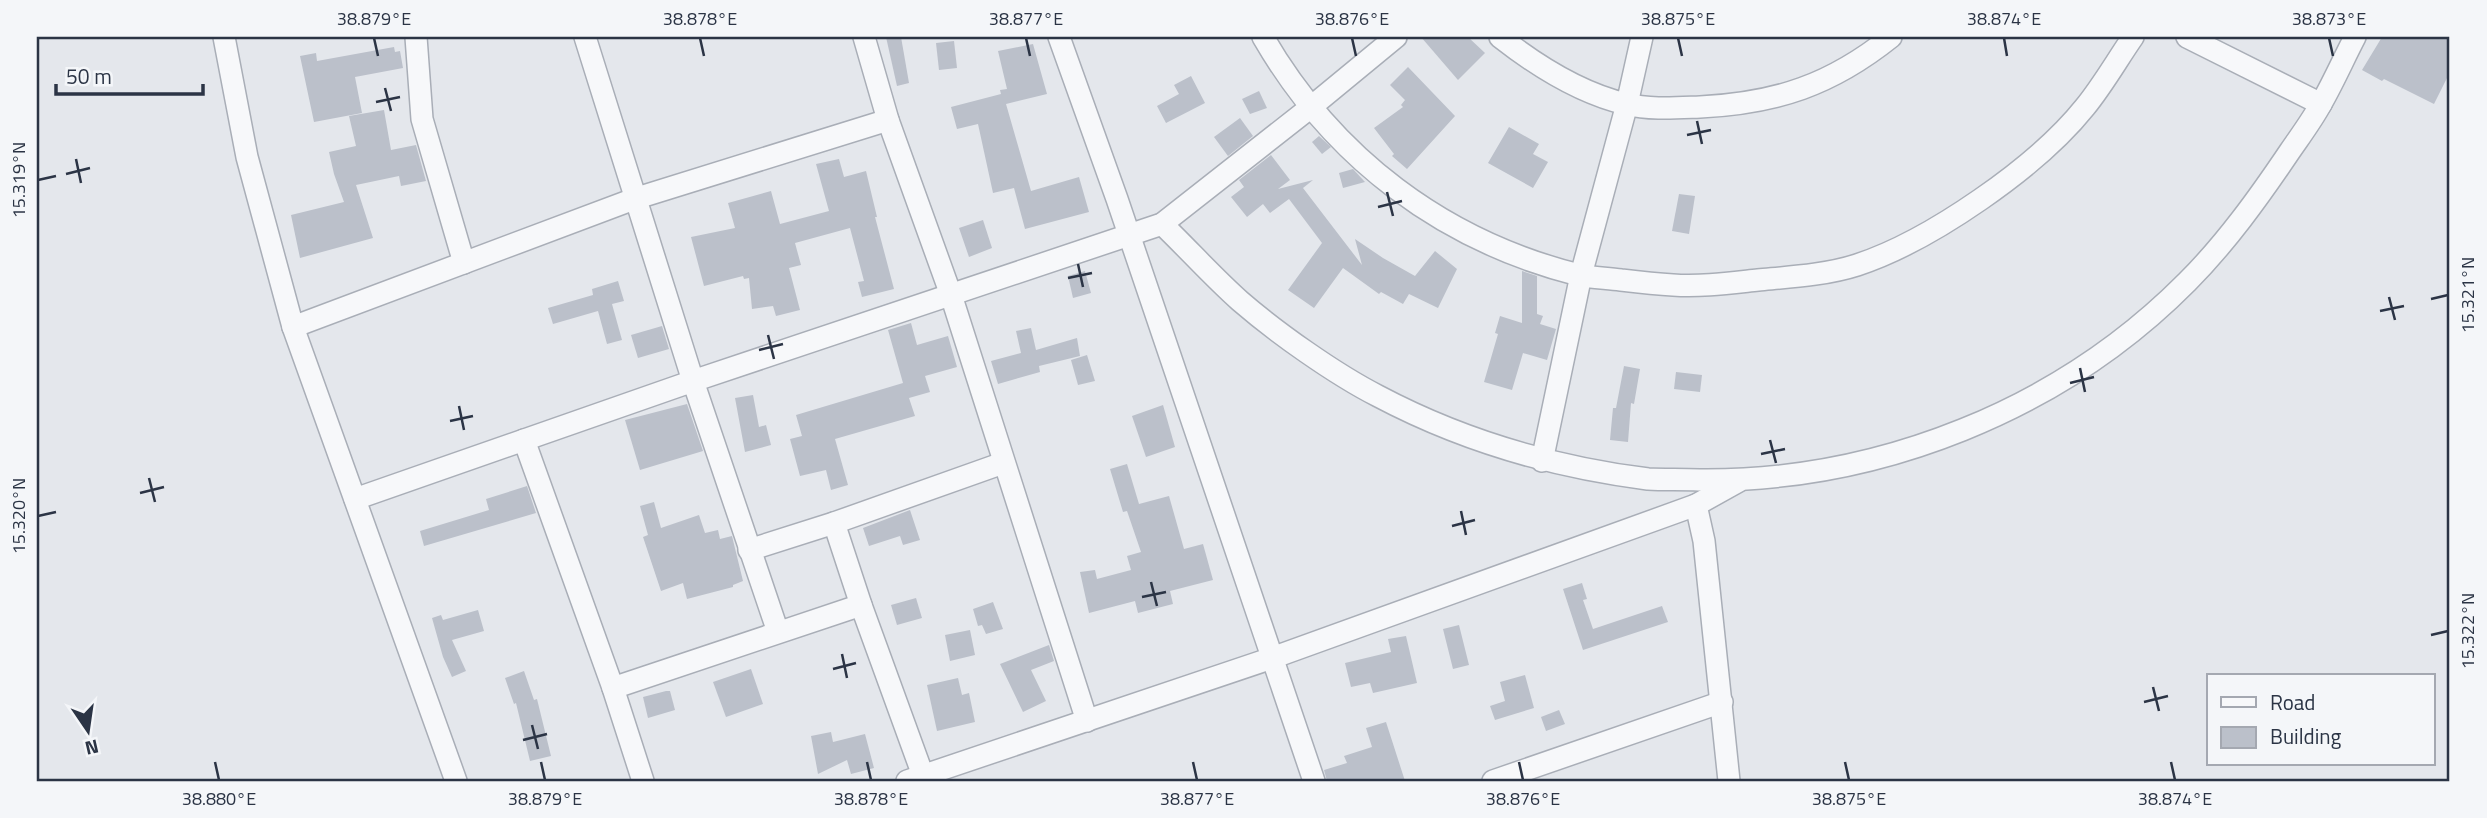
<svg xmlns="http://www.w3.org/2000/svg" width="2487" height="818" font-family="'Titillium Web',sans-serif">
	<style>
		.building { fill: #bbc0ca }
		.lines { fill: none; stroke-linecap: round; stroke-linejoin: round }
		.minor-casing { stroke: #a9aeb7; stroke-width: 24 }
		.minor { stroke: #f7f8fa; stroke-width: 21 }
		.ticks { fill: none; stroke: #2b3445; stroke-width: 2.5 }
		.neatline { fill: none; stroke: #2b3445; stroke-width: 2.5 }
		.ticks-label { font-size: 18px; text-anchor: middle; fill: #2b3445 }
	</style>
	<rect width="100%" height="100%" fill="#e4e7ec"/>
	<g class="building">
		<polygon points="886,37 901,37 909,83 897,86"/>
		<polygon points="1421,37 1468,37 1485,53 1458,80"/>
		<polygon points="2382,37 2450,37 2450,72 2434,104 2384,79 2382,81 2362,70"/>
		<polygon points="954,41 957,68 939,70 936,43"/>
		<polygon points="1033,44 1047,94 1006,104 1031,191 1079,177 1089,212 1025,229 1014,188 993,193 978,124 957,129 951,107 1001,94 1000,90 1007,89 998,51"/>
		<polygon points="394,47 395,52 400,51 403,68 355,77 362,113 314,122 300,56 316,53 317,61"/>
		<polygon points="1408,67 1455,116 1407,169 1392,156 1394,154 1374,128 1403,107 1401,105 1405,100 1390,85"/>
		<polygon points="1191,76 1205,103 1166,123 1157,106 1179,94 1174,85"/>
		<polygon points="1259,91 1267,108 1250,114 1242,99"/>
		<polygon points="384,110 391,150 416,145 426,181 401,186 399,176 356,185 373,238 300,258 291,215 344,202 334,174 329,152 356,146 349,116"/>
		<polygon points="1240,118 1253,136 1228,156 1214,137"/>
		<polygon points="1509,127 1539,144 1533,154 1548,162 1533,188 1488,163"/>
		<polygon points="1319,136 1331,147 1322,154 1312,142"/>
		<polygon points="1271,155 1290,180 1278,189 1313,180 1303,188 1362,265 1355,239 1383,258 1415,276 1435,251 1457,269 1438,308 1409,294 1403,304 1381,292 1379,294 1343,268 1314,308 1288,290 1322,243 1289,199 1270,213 1263,204 1247,217 1231,197 1244,187 1239,180"/>
		<polygon points="839,159 844,177 866,171 877,217 875,217 894,289 862,297 858,282 864,281 850,228 795,243 801,265 789,268 800,310 776,316 773,306 752,309 749,278 744,279 743,276 704,286 691,237 735,228 728,203 771,191 780,224 829,211 816,164"/>
		<polygon points="1353,169 1365,182 1343,188 1339,173"/>
		<polygon points="1679,194 1695,196 1689,234 1672,231"/>
		<polygon points="983,220 992,248 969,257 959,228"/>
		<polygon points="1085,271 1091,293 1073,298 1068,276"/>
		<polygon points="1522,271 1537,276 1537,314 1543,316 1540,324 1556,329 1547,360 1523,353 1512,390 1484,382 1498,334 1495,333 1500,316 1522,323"/>
		<polygon points="618,281 624,301 612,304 622,340 607,344 598,311 553,324 548,308 593,295 592,289"/>
		<polygon points="911,323 917,345 948,336 957,367 925,376 930,392 909,398 915,416 835,439 848,485 831,490 826,470 800,476 790,439 802,436 796,415 903,383 888,330"/>
		<polygon points="662,326 669,349 638,358 631,335"/>
		<polygon points="1031,328 1036,350 1077,338 1080,356 1039,366 1040,372 998,384 991,361 1021,353 1016,331"/>
		<polygon points="1087,355 1095,381 1078,385 1071,360"/>
		<polygon points="1624,366 1640,369 1634,404 1631,403 1628,442 1610,440 1613,408 1616,408"/>
		<polygon points="1676,372 1702,375 1700,392 1674,389"/>
		<polygon points="753,395 759,427 766,425 771,445 745,452 735,398"/>
		<polygon points="687,404 703,451 640,470 625,420"/>
		<polygon points="1163,405 1175,447 1146,457 1132,416"/>
		<polygon points="1127,464 1139,504 1169,496 1184,549 1203,544 1213,580 1170,591 1173,604 1138,613 1135,601 1089,613 1080,572 1095,570 1097,579 1131,570 1127,556 1141,552 1127,511 1123,512 1110,469"/>
		<polygon points="527,486 536,513 424,546 420,531 489,510 486,499"/>
		<polygon points="654,502 661,528 699,515 705,533 718,530 720,539 732,536 743,581 733,585 733,587 687,599 683,583 661,591 643,537 648,535 640,506"/>
		<polygon points="910,510 920,540 903,545 900,536 869,546 863,528"/>
		<polygon points="1582,583 1587,599 1583,600 1593,629 1662,606 1668,622 1583,650 1563,589"/>
		<polygon points="916,598 922,618 897,625 891,605"/>
		<polygon points="993,602 1003,629 986,634 982,625 978,626 973,609"/>
		<polygon points="478,610 484,631 452,640 466,671 452,677 443,657 432,618 441,615 443,620"/>
		<polygon points="1459,625 1469,665 1453,669 1443,629"/>
		<polygon points="970,630 975,655 950,661 945,635"/>
		<polygon points="1406,636 1417,683 1373,693 1370,683 1351,687 1345,663 1391,652 1388,639"/>
		<polygon points="1049,645 1054,661 1031,670 1046,701 1023,712 1000,664"/>
		<polygon points="751,669 763,704 726,717 713,682"/>
		<polygon points="524,671 534,700 537,699 551,756 530,761 516,703 514,704 505,678"/>
		<polygon points="1525,675 1534,708 1495,720 1490,706 1505,701 1500,682"/>
		<polygon points="958,678 962,695 969,693 975,722 937,731 927,685"/>
		<polygon points="666,691 670,691 675,710 648,718 643,697"/>
		<polygon points="1559,710 1565,724 1546,731 1541,717"/>
		<polygon points="1386,722 1405,781 1327,781 1324,770 1347,763 1344,756 1372,747 1366,728"/>
		<polygon points="831,732 833,742 865,734 874,768 851,774 847,760 818,774 811,736"/>
	</g>
	<g class="lines">
		<defs>
			<g id="minor">
				<polyline points="224,37 247,157 293,327 456,781"/>
				<polyline points="416,37 422,119 464,263"/>
				<polyline points="585,37 693,381 778,632"/>
				<polyline points="864,37 888,120 951,295 1087,721"/>
				<polyline points="1059,37 1117,199 1314,781"/>
				<path d="M1263,37C1333,158 1443,241 1579,275C1592,278 1607,278 1621,280C1638,282 1656,284 1673,285C1701,287 1730,283 1758,280C1790,277 1826,275 1857,265C1930,241 2037,167 2085,107C2103,85 2117,60 2133,37"/>
				<path d="M1500,37C1537,66 1579,93 1626,104C1650,110 1675,108 1700,107C1777,103 1831,85 1891,37"/>
				<polyline points="2187,37 2321,104"/>
				<path d="M1162,224C1188,249 1213,277 1240,301C1277,333 1335,374 1378,396C1463,441 1553,467 1648,479C1665,480 1682,479 1699,480C1879,482 2060,410 2187,282C2226,243 2259,197 2290,151C2301,135 2313,119 2322,102C2334,81 2344,58 2355,37"/>
				<polyline points="293,327 634,199 888,120"/>
				<polyline points="524,440 613,688 643,781"/>
				<polyline points="1542,461 1581,275 1627,104 1642,37"/>
				<polyline points="355,499 693,381 1162,224 1311,107 1396,37"/>
				<polyline points="1696,505 1704,541 1729,781"/>
				<polyline points="834,523 861,605 925,781"/>
				<polyline points="749,550 834,523 1003,463"/>
				<polyline points="613,688 861,605"/>
				<polyline points="907,781 1272,658 1696,505 1739,481"/>
				<polyline points="1493,781 1722,702"/>
			</g>
		</defs>
		<use href="#minor" class="minor-casing"/>
		<use href="#minor" class="minor"/>
	</g>
	<path class="ticks" d="M374,38L378,56M700,38L704,56M1026,38L1030,56M1352,38L1356,56M1678,38L1682,56M2004,38L2007,56M2329,38L2333,56M385,88L391,111M376,102L400,97M1697,121L1702,144M1687,135L1711,130M76,159L81,183M66,174L90,168M38,180L56,176M1387,192L1393,216M1378,207L1402,201M1078,264L1083,287M1068,278L1092,273M2389,297L2395,320M2431,299L2448,295M2380,311L2404,306M768,335L774,359M759,350L783,344M2080,368L2085,392M2070,383L2094,377M459,406L464,430M450,421L473,416M1770,440L1776,463M1761,454L1785,449M149,478L155,502M140,493L164,487M1461,511L1466,535M38,516L56,512M1452,526L1475,520M1151,582L1157,606M1142,597L1166,592M2431,635L2448,631M842,654L847,678M833,669L856,663M2153,687L2159,711M2144,702L2168,696M532,725L538,749M523,740L547,734M215,762L219,780M541,762L545,780M867,762L871,780M1193,762L1197,780M1519,762L1523,780M1845,762L1849,780M2171,762L2175,780"/>
	<rect width="2487" height="818" fill="none" stroke="#f4f6f9" stroke-width="77"/>
	<rect x="2207" y="674" width="228" height="91" fill="#f4f6f9" stroke="#a4a8b1" stroke-width="2"/>
	<rect x="2221" y="697" width="35" height="10" fill="#f7f8fa" stroke="#a4a8b1" stroke-width="2"/>
	<text x="2270" y="710" font-size="21" fill="#2b3445">Road</text>
	<rect x="2221" y="727" width="35" height="21" fill="#bbc0ca" stroke="#a4a8b1" stroke-width="2"/>
	<text x="2270" y="744" font-size="21" fill="#2b3445">Building</text>
	<g transform="translate(88 731) rotate(167)" stroke="#f4f6f9" stroke-width="5" paint-order="stroke">
	<path d="M0-5L12 26L0 18L-12 26Z" fill="#2b3445"/>
	<text y="-10" font-size="19" font-weight="bold" text-anchor="middle" fill="#2b3445">N</text>
	</g>
	<path d="M56 84v10h147v-10" fill="none" stroke="#2b3445" stroke-width="3.5"/>
	<text x="66" y="84" font-size="21" fill="#2b3445" stroke="#f4f6f9" stroke-width="5" paint-order="stroke">50 m</text>
	<rect x="38" y="38" width="2410" height="742" class="neatline"/>
	<g class="ticks-label">
		<text x="374" y="25">38.879°E</text>
		<text x="700" y="25">38.878°E</text>
		<text x="1026" y="25">38.877°E</text>
		<text x="1352" y="25">38.876°E</text>
		<text x="1678" y="25">38.875°E</text>
		<text x="2004" y="25">38.874°E</text>
		<text x="2329" y="25">38.873°E</text>
		<text transform="translate(19 180) rotate(-90)" y="6">15.319°N</text>
		<text transform="translate(2468 295) rotate(-90)" y="6">15.321°N</text>
		<text transform="translate(19 516) rotate(-90)" y="6">15.320°N</text>
		<text transform="translate(2468 631) rotate(-90)" y="6">15.322°N</text>
		<text x="219" y="805">38.880°E</text>
		<text x="545" y="805">38.879°E</text>
		<text x="871" y="805">38.878°E</text>
		<text x="1197" y="805">38.877°E</text>
		<text x="1523" y="805">38.876°E</text>
		<text x="1849" y="805">38.875°E</text>
		<text x="2175" y="805">38.874°E</text>
	</g>
</svg>
